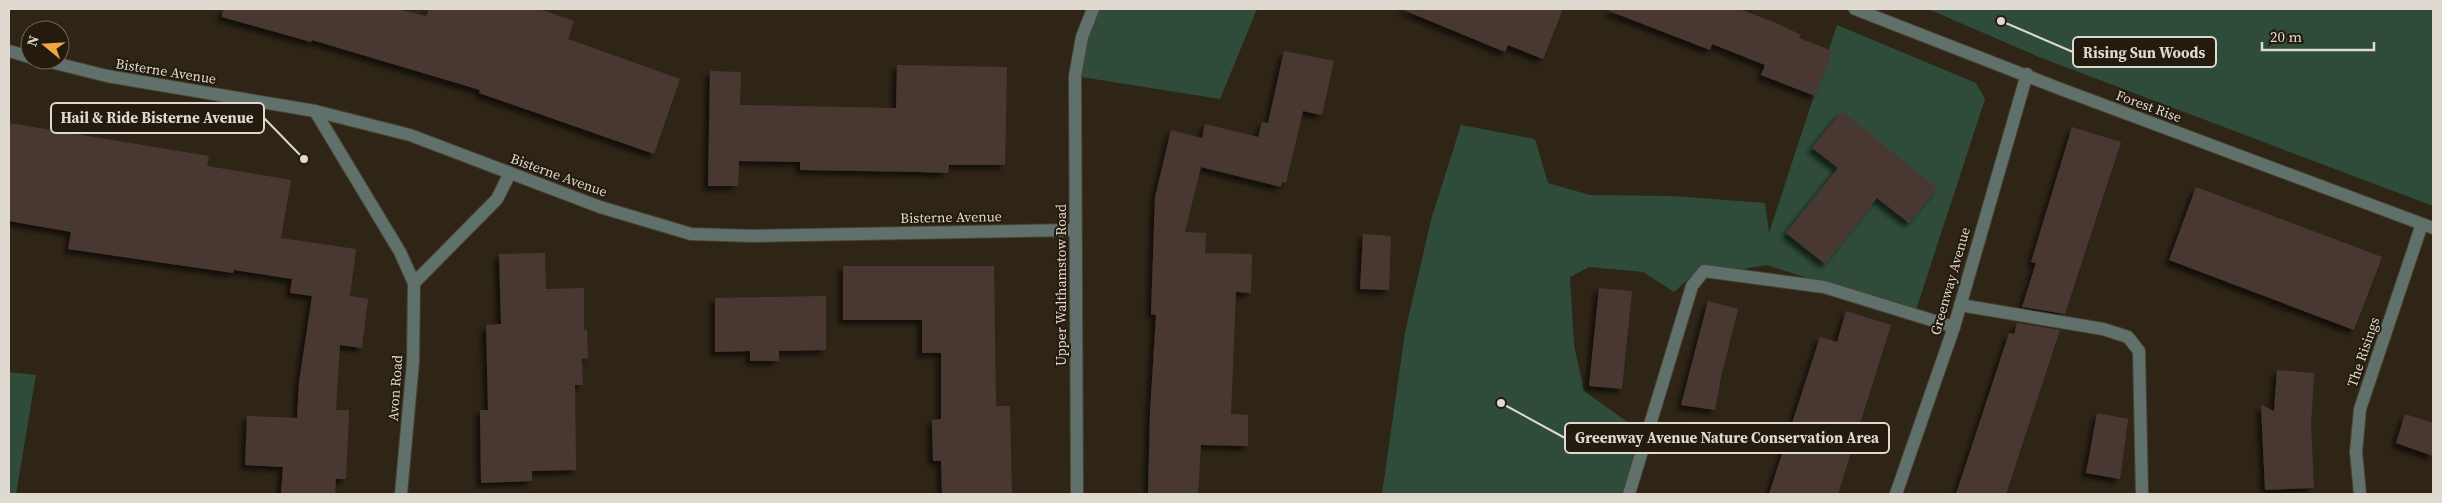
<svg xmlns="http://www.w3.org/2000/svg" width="2442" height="503" font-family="'Source Serif 4',serif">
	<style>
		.green { fill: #2f4c3a }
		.building { fill: #4a3932; filter: url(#shadow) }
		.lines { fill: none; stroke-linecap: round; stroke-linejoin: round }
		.minor-casing { stroke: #4a4235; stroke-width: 14 }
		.minor { stroke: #60716c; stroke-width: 12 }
		.labels { text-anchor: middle; stroke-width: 4; stroke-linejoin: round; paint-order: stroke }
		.street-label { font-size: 14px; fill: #dfd9d0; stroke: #241b0e }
		.leader { fill: none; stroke: #dfd9d0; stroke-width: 2 }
		.callout-dot { fill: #dfd9d0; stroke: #241b0e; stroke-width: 2 }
		.callout { fill: #241b0e; stroke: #dfd9d0; stroke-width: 2 }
		.callout-label { font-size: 15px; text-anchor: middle; font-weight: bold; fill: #dfd9d0 }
	</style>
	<defs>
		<filter id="shadow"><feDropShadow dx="-4.5" dy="4.5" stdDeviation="2.5" flood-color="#0009"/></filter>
	</defs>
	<rect width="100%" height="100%" fill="#2e2517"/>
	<g class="green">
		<polygon points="1093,9 1257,9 1220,99 1075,76"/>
		<polygon points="1928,9 2433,9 2433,206 2039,57"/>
		<polygon points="1837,25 1976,83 1985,99 1915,313 1767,265 1737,270 1701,268 1674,292 1643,272 1589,267 1570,277 1574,345 1584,391 1640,431 1635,494 1382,494 1405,332 1431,220 1461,125 1535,139 1548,183 1590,195 1672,196 1765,203 1769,233"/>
		<polygon points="9,372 36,375 16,494 9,494"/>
	</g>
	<g class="building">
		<polygon points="223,9 398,9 426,16 429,9 539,9 574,21 568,39 680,79 654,154 479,93 480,90 312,40 311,42 222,17"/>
		<polygon points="1401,9 1563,9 1543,59 1508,45 1505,52"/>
		<polygon points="1610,9 1739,9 1776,23 1801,35 1799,38 1832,51 1815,96 1761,75 1765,65 1712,44 1710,50 1609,11"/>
		<polygon points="1284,51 1334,61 1322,115 1303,111 1286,183 1282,182 1281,187 1201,167 1185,232 1206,233 1205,253 1252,254 1251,293 1236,292 1231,414 1248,415 1248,446 1201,445 1198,494 1148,494 1150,413 1156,315 1151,314 1155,197 1171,130 1202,138 1205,124 1258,137 1262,122 1268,123"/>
		<polygon points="897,65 1007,67 1005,165 949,165 948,173 920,172 800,170 800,162 739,161 738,186 708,186 710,71 741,72 740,105 896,108"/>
		<polygon points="1842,111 1937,188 1909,223 1877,198 1825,264 1786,233 1838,168 1812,148"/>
		<polygon points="9,123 209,156 207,166 291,180 281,238 356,249 350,296 368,299 362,348 340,345 336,410 349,410 346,479 336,479 335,494 281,494 283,467 245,465 247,416 297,418 299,382 312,296 290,293 292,279 234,270 233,273 68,249 71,232 9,221"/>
		<polygon points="2072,127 2121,142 2065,314 2022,307 2036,263 2031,262"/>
		<polygon points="2196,187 2382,257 2354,330 2169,260"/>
		<polygon points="1363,234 1391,236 1389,290 1360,289"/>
		<polygon points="545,253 546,289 584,288 584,330 587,330 588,358 582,359 583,385 575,385 576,470 532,471 532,481 481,483 480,410 488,410 486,325 501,324 499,254"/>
		<polygon points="843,266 994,266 996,406 1010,406 1012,494 942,494 941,461 933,461 932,420 941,419 941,353 922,353 922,320 843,320"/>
		<polygon points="1599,288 1632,291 1622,389 1589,386"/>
		<polygon points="826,296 826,350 779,351 779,361 750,361 750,351 715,352 715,298"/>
		<polygon points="1708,301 1738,309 1721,377 1715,410 1681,405"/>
		<polygon points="1846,311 1891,325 1838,494 1769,494 1820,337 1837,342"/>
		<polygon points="2017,323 2060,330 2006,494 1956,494 2009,333 2014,334"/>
		<polygon points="2277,370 2314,373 2311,426 2314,488 2265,490 2261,405 2274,411"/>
		<polygon points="2097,413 2128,419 2120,479 2086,473"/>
		<polygon points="2405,414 2433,423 2433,456 2396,443"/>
	</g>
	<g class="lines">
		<defs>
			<g id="minor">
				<polyline points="1855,9 2058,88 2433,228"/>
				<polyline points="9,51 30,57"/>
				<polyline points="43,60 107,76 315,111 410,135 600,207 691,234 755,236 1075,230"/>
				<polyline points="315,111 400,252 414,283 413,362 401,494"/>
				<polyline points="414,283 497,199 510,173"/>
				<polyline points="1960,305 2103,329 2128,337 2139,351 2142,494"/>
				<polyline points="1077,494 1075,76 1082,37 1093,9"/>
				<polyline points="1629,494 1692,286 1704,271 1824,287 1954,327"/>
				<polyline points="1896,494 1954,327 2027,74"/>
				<polyline points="2360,494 2356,452 2360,409 2422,224"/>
			</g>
		</defs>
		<use href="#minor" class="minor-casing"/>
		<use href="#minor" class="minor"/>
	</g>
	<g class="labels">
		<g class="street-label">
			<text transform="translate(166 71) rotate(9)" y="5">Bisterne Avenue</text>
			<text transform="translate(2149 106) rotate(20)" y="5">Forest Rise</text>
			<text transform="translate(559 175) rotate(20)" y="5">Bisterne Avenue</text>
			<text transform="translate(951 217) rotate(-1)" y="5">Bisterne Avenue</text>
			<text transform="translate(1950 281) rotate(-74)" y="5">Greenway Avenue</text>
			<text transform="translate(1061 285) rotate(-90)" y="5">Upper Walthamstow Road</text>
			<text transform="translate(2363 352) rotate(-71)" y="5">The Risings</text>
			<text transform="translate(395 388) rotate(-86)" y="5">Avon Road</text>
		</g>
	</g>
	<path class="leader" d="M2001 21L2073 52M304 159L264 118M1501 403L1565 438"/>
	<g class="callout-dot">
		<circle cx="2001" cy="21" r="5"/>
		<circle cx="304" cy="159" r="5"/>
		<circle cx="1501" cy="403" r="5"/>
	</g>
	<g class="callout">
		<rect x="2073" y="37" width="143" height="30" rx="5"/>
		<rect x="51" y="103" width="213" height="30" rx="5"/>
		<rect x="1565" y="423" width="324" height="30" rx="5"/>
	</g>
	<g class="callout-label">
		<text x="2144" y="58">Rising Sun Woods</text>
		<text x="157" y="123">Hail &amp; Ride Bisterne Avenue</text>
		<text x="1727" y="443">Greenway Avenue Nature Conservation Area</text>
	</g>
	<rect width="2442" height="503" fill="none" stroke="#dfd9d0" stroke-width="20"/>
	<g transform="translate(45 45) rotate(288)"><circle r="24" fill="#241b0e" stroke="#6f675c"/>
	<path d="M0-4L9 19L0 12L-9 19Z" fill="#eea83c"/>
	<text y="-8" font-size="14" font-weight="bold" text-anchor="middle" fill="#dfd9d0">N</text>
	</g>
	<path d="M2262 42v8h112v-8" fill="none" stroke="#dfd9d0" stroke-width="2.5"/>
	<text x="2270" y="42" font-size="15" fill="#dfd9d0" stroke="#241b0e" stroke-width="4" paint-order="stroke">20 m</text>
</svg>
